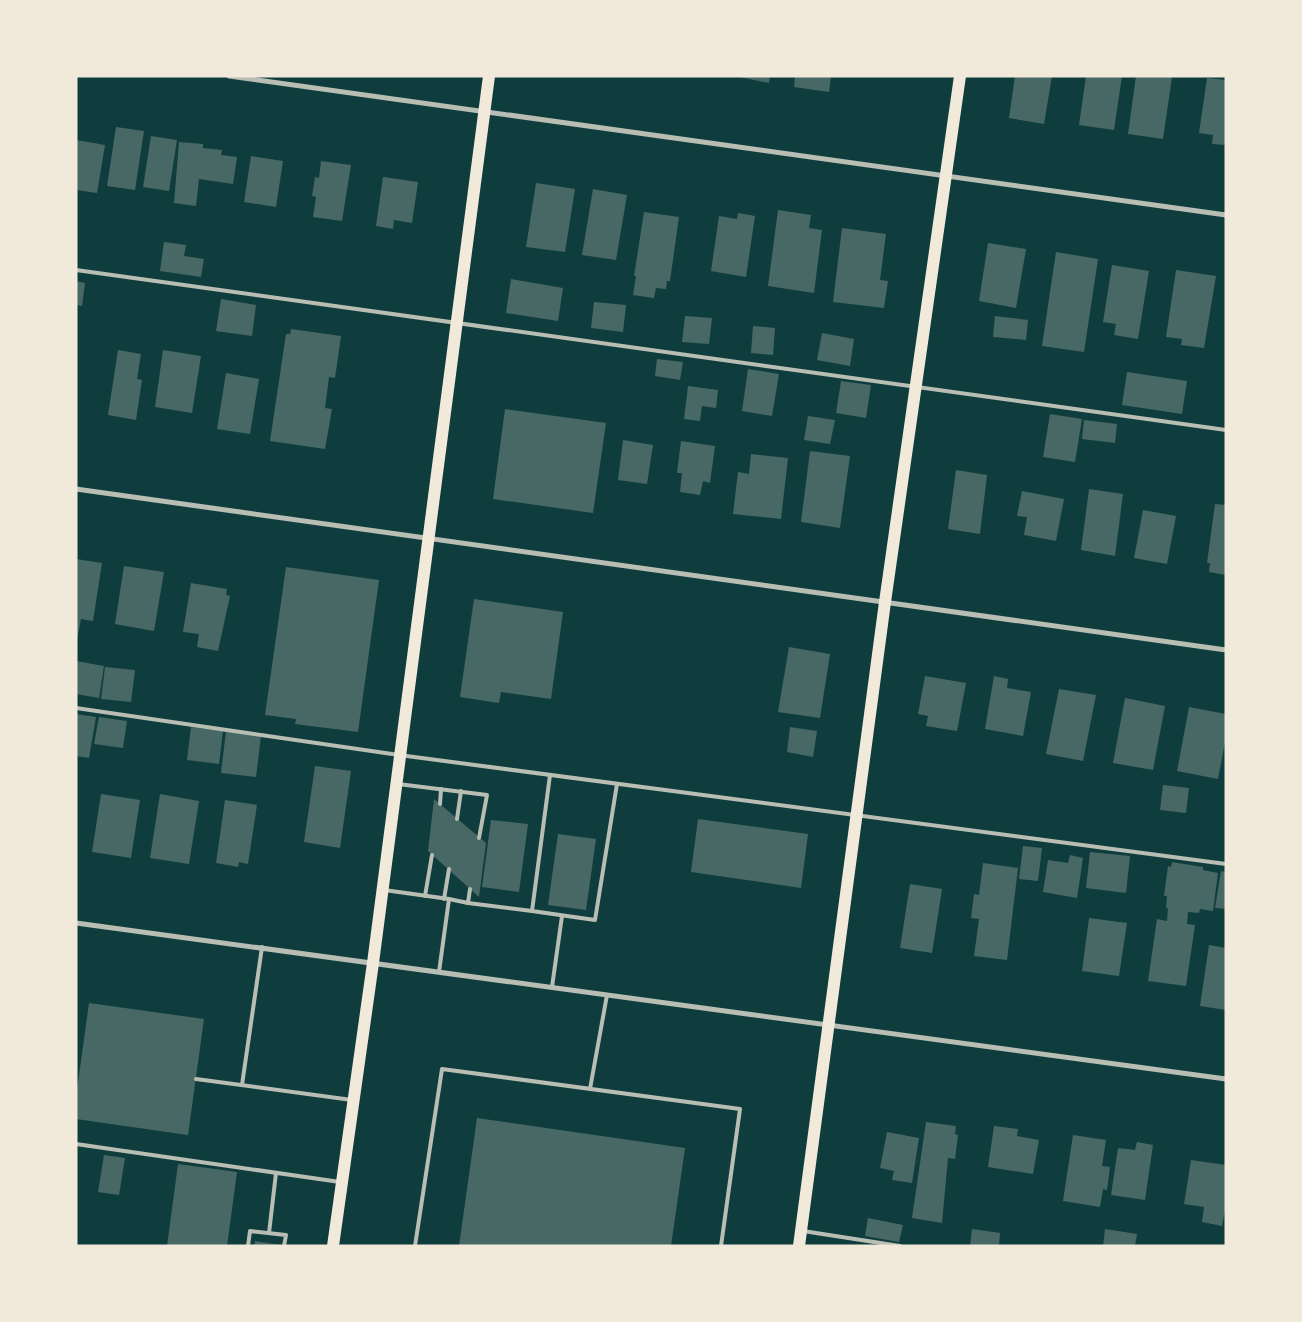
<svg xmlns="http://www.w3.org/2000/svg" width="1302" height="1322" font-family="Barlow,sans-serif">
	<style>
		.building { fill: #486865 }
		.lines { fill: none; stroke-linecap: round; stroke-linejoin: round }
		.service { stroke: #b8beb3; stroke-width: 4 }
		.minor { stroke: #b8beb3; stroke-width: 5 }
		.primary { stroke: #f1e9da; stroke-width: 12 }
	</style>
	<rect width="100%" height="100%" fill="#0f3d3e"/>
	<g class="building">
		<polygon points="734,76 770,76 769,83"/>
		<polygon points="795,76 831,76 829,92 794,87"/>
		<polygon points="1015,76 1052,76 1044,124 1009,118"/>
		<polygon points="1086,76 1122,76 1114,130 1079,125"/>
		<polygon points="1136,76 1172,77 1163,139 1128,134"/>
		<polygon points="1207,78 1226,80 1226,145 1212,144 1213,135 1199,133"/>
		<polygon points="116,127 144,131 135,190 107,186"/>
		<polygon points="151,136 177,140 169,191 143,187"/>
		<polygon points="76,140 105,145 97,193 76,190"/>
		<polygon points="179,142 203,144 203,148 222,150 221,155 237,157 233,184 199,179 196,206 174,203"/>
		<polygon points="251,156 283,161 276,207 244,202"/>
		<polygon points="321,161 351,165 342,221 313,217 316,197 312,196 315,177 319,178"/>
		<polygon points="383,177 418,182 412,223 394,220 393,229 376,226"/>
		<polygon points="536,183 575,189 565,252 526,247"/>
		<polygon points="593,189 627,195 616,260 582,255"/>
		<polygon points="778,210 811,215 809,228 822,230 814,293 768,286"/>
		<polygon points="644,212 679,217 670,281 667,281 666,289 656,288 654,298 633,295 636,276 634,276"/>
		<polygon points="738,213 755,216 746,277 711,271 719,216 737,219"/>
		<polygon points="842,228 886,234 880,280 888,281 884,308 833,302"/>
		<polygon points="164,242 186,245 184,256 204,259 201,277 160,271"/>
		<polygon points="988,243 1026,249 1016,308 979,301"/>
		<polygon points="1056,252 1098,259 1084,352 1042,346"/>
		<polygon points="1112,265 1149,271 1138,339 1114,335 1116,324 1103,322"/>
		<polygon points="1176,270 1216,276 1204,348 1181,345 1182,339 1166,337"/>
		<polygon points="511,279 563,288 558,321 506,313"/>
		<polygon points="76,281 85,283 82,306 76,305"/>
		<polygon points="221,299 256,305 252,336 216,331"/>
		<polygon points="594,302 626,305 623,332 591,328"/>
		<polygon points="685,316 712,318 709,344 682,342"/>
		<polygon points="995,316 1028,320 1026,340 993,337"/>
		<polygon points="753,326 775,328 773,355 751,353"/>
		<polygon points="291,329 341,336 335,378 329,377 325,408 332,409 325,449 270,441 286,334 290,334"/>
		<polygon points="822,333 854,339 850,366 817,360"/>
		<polygon points="118,350 141,354 137,379 142,380 136,420 108,415"/>
		<polygon points="163,350 201,356 192,413 155,407"/>
		<polygon points="657,359 683,362 680,380 655,376"/>
		<polygon points="748,369 779,374 772,416 742,411"/>
		<polygon points="1127,372 1187,381 1182,414 1122,405"/>
		<polygon points="226,373 259,379 250,434 217,429"/>
		<polygon points="841,381 871,385 866,418 836,413"/>
		<polygon points="688,386 718,390 716,408 702,406 700,421 684,419"/>
		<polygon points="505,409 606,423 593,513 493,499"/>
		<polygon points="1050,414 1082,419 1075,462 1043,457"/>
		<polygon points="808,416 835,420 830,444 804,440"/>
		<polygon points="1084,420 1117,424 1115,443 1082,439"/>
		<polygon points="623,440 653,445 647,484 618,480"/>
		<polygon points="681,441 715,446 710,483 703,481 700,495 680,492 682,473 677,473"/>
		<polygon points="810,451 850,456 840,528 801,522"/>
		<polygon points="751,454 788,458 781,519 733,514 738,472 749,474"/>
		<polygon points="956,470 987,475 980,534 948,529"/>
		<polygon points="1089,489 1123,494 1115,556 1081,550"/>
		<polygon points="1022,491 1064,499 1056,541 1024,535 1027,517 1017,516"/>
		<polygon points="1215,504 1226,505 1226,575 1209,572 1210,563 1207,563"/>
		<polygon points="1143,510 1176,516 1167,564 1134,558"/>
		<polygon points="76,559 102,563 93,621 81,619 77,640"/>
		<polygon points="124,566 164,572 154,631 115,624"/>
		<polygon points="286,567 379,580 358,732 295,724 296,719 265,715"/>
		<polygon points="191,583 227,589 226,595 230,596 218,651 197,647 199,634 183,632"/>
		<polygon points="474,599 563,612 551,699 501,692 499,703 460,697"/>
		<polygon points="789,647 830,654 820,718 778,712"/>
		<polygon points="76,661 104,666 99,698 76,694"/>
		<polygon points="105,667 135,670 131,702 101,699"/>
		<polygon points="925,676 966,683 957,731 926,726 928,716 918,714"/>
		<polygon points="994,676 1008,679 1007,688 1031,692 1023,736 985,729"/>
		<polygon points="1059,689 1096,695 1083,761 1046,754"/>
		<polygon points="1125,698 1165,706 1153,770 1113,763"/>
		<polygon points="1189,707 1226,714 1226,737 1218,779 1177,771"/>
		<polygon points="76,714 96,717 89,758 76,756"/>
		<polygon points="99,717 127,721 123,748 94,744"/>
		<polygon points="191,727 223,731 219,764 187,760"/>
		<polygon points="790,727 817,731 813,757 787,752"/>
		<polygon points="226,731 261,736 256,777 221,773"/>
		<polygon points="315,766 351,771 340,848 304,842"/>
		<polygon points="1163,785 1189,788 1186,813 1160,810"/>
		<polygon points="101,794 140,800 131,858 92,852"/>
		<polygon points="160,794 199,801 189,864 150,858"/>
		<polygon points="434,799 486,843 479,897 428,851"/>
		<polygon points="225,800 257,805 248,864 239,862 238,867 216,863"/>
		<polygon points="698,819 808,834 801,888 691,872"/>
		<polygon points="491,820 528,824 519,892 482,887"/>
		<polygon points="558,834 596,839 586,910 548,905"/>
		<polygon points="1023,846 1042,848 1038,881 1019,879"/>
		<polygon points="1090,852 1130,856 1126,893 1086,888"/>
		<polygon points="1070,855 1083,858 1077,898 1043,892 1048,860 1068,863"/>
		<polygon points="1172,862 1203,867 1203,870 1218,873 1213,911 1200,909 1199,913 1188,912 1187,924 1195,925 1186,986 1148,981 1157,919 1167,921 1168,908 1166,908 1167,896 1164,896 1168,866 1171,867"/>
		<polygon points="983,863 1018,868 1007,960 974,956 979,919 971,918 974,894 979,895"/>
		<polygon points="1221,871 1226,872 1226,909 1215,908"/>
		<polygon points="910,884 942,889 932,953 900,948"/>
		<polygon points="1089,918 1127,923 1119,976 1082,971"/>
		<polygon points="1209,945 1226,948 1226,1010 1200,1006"/>
		<polygon points="89,1003 204,1019 188,1135 76,1119 76,1097"/>
		<polygon points="477,1118 685,1148 671,1246 459,1246"/>
		<polygon points="926,1122 956,1126 955,1134 958,1135 955,1159 948,1158 942,1223 912,1218"/>
		<polygon points="994,1126 1018,1129 1017,1136 1039,1140 1033,1174 988,1167"/>
		<polygon points="887,1132 919,1138 912,1183 892,1180 894,1171 880,1168"/>
		<polygon points="1073,1135 1106,1140 1102,1166 1110,1167 1107,1190 1103,1189 1100,1207 1063,1201"/>
		<polygon points="1137,1142 1153,1145 1145,1200 1111,1195 1118,1148 1135,1150"/>
		<polygon points="104,1155 125,1158 119,1195 98,1192"/>
		<polygon points="1191,1160 1226,1165 1226,1204 1222,1226 1202,1222 1204,1207 1184,1204"/>
		<polygon points="178,1164 237,1172 227,1246 167,1246"/>
		<polygon points="868,1218 903,1225 899,1242 865,1236"/>
		<polygon points="972,1229 1000,1233 999,1246 970,1246"/>
		<polygon points="1105,1229 1137,1234 1135,1246 1103,1246"/>
		<polygon points="255,1241 280,1245 280,1246 254,1246"/>
	</g>
	<g class="lines">
		<g class="service">
			<polyline points="76,270 1226,430"/>
			<polyline points="76,708 399,755 1226,864"/>
			<polyline points="550,775 532,911 595,920 617,784"/>
			<polyline points="398,784 487,795 479,838"/>
			<polyline points="440,804 441,789"/>
			<polyline points="457,819 461,791"/>
			<polyline points="384,890 449,899 439,972"/>
			<polyline points="425,896 432,855"/>
			<polyline points="444,899 449,869"/>
			<polyline points="449,899 468,903 470,889"/>
			<polyline points="468,903 532,911"/>
			<polyline points="552,987 562,916"/>
			<polyline points="196,1079 352,1100"/>
			<polyline points="242,1085 262,947"/>
			<polyline points="590,1089 607,995"/>
			<polyline points="76,1144 340,1182"/>
			<polyline points="803,1231 900,1246"/>
			<polyline points="269,1233 276,1173"/>
			<polyline points="248,1246 250,1231 286,1235 284,1246"/>
			<polyline points="415,1246 442,1069 740,1109 721,1246"/>
		</g>
		<g class="minor">
			<polyline points="229,76 1226,215"/>
			<polyline points="76,489 1226,650"/>
			<polyline points="76,923 1226,1079"/>
		</g>
		<g class="primary">
			<polyline points="333,1246 373,963 489,76"/>
			<polyline points="799,1246 885,602 960,76"/>
		</g>
	</g>
	<rect width="1302" height="1322" fill="none" stroke="#f1e9da" stroke-width="155"/>
</svg>
